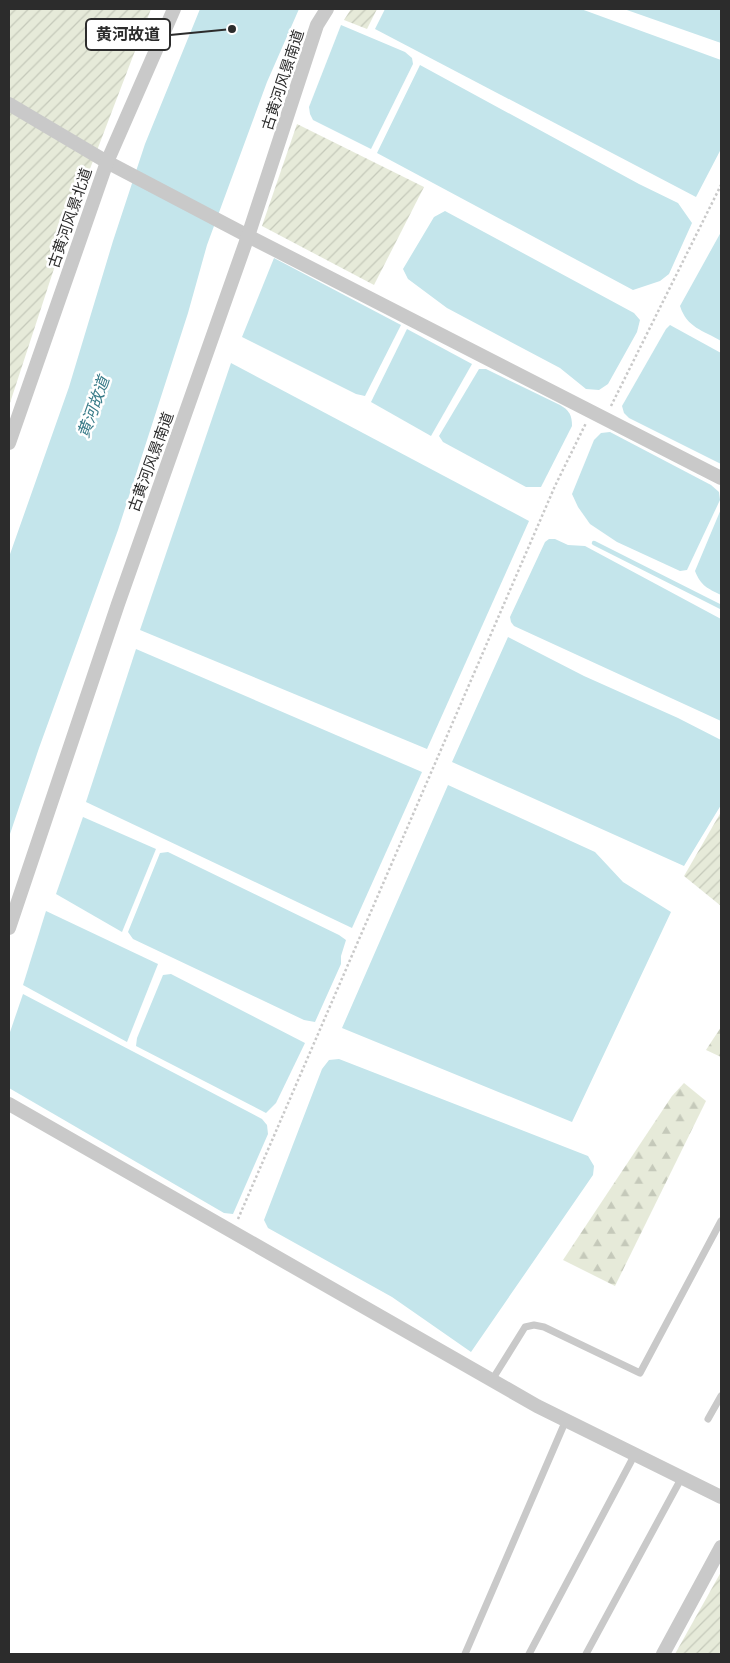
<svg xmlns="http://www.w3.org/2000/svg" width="730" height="1663" font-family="Inter,'Noto Sans SC',sans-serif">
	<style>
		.forest { fill: url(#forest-firs) }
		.garden { fill: url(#garden-furrows) }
		.water { fill: #c4e5eb }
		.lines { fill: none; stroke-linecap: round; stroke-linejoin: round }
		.stream { stroke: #c4e5eb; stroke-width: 4.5 }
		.path { stroke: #c9c9c9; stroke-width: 2.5; stroke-dasharray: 2.5 2.5; stroke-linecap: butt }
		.service { stroke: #c9c9c9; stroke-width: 7 }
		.minor { stroke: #c9c9c9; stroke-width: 14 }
		.labels { text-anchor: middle; stroke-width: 5; stroke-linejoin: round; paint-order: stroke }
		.street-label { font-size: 15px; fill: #2c2c2c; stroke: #fff }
		.water-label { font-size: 16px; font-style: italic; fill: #387b88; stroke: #fff }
		.leader { fill: none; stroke: #2c2c2c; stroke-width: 2 }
		.callout-dot { fill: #2c2c2c; stroke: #fff; stroke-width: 2 }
		.callout { fill: #fff; stroke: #2c2c2c; stroke-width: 2 }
		.callout-label { font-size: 16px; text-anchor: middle; font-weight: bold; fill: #2c2c2c }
	</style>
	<defs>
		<pattern id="forest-firs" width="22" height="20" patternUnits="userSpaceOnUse" patternTransform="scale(1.25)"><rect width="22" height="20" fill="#e6ead9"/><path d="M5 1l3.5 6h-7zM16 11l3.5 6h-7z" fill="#c5c9ba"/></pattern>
		<pattern id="garden-furrows" width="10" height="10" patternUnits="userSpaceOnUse" patternTransform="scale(1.25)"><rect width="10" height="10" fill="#e6ead9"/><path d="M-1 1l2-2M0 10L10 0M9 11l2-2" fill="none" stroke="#c5c9ba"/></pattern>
	</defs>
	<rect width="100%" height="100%" fill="#fff"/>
	<g class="forest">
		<polygon points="721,1027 721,1057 706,1050"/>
		<polygon points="684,1083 706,1101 615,1286 563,1260 672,1096"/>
	</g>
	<g class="garden">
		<polygon points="9,9 151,9 67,229 9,406"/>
		<polygon points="351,9 377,9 367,29 344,20"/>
		<polygon points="297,124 424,187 374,285 262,226"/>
		<polygon points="721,812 721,906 684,876"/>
		<polygon points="721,1572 721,1654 675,1654"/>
	</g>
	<g class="water">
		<polygon points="200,9 299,9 267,82 207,245 188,313 118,530 39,748 9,837 9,557 69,387 113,241 145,144"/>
		<polygon points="385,9 581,9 721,60 721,149 696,197 375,29"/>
		<polygon points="624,9 721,9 721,43"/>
		<polygon points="341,25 405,52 412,58 413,64 371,149 313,120 310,114 309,107"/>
		<polygon points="420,65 639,184 678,203 692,223 669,274 660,281 633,290 377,153"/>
		<polygon points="445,211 634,313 640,320 637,332 608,384 599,390 586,389 560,368 447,308 408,279 403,269 434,217"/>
		<path d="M721,232V341C703,330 687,328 680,306Z"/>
		<polygon points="274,258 401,325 365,396 356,394 242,337"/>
		<polygon points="670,325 721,353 721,464 629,418 624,413 622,406 666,329"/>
		<polygon points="407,329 472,364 431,436 371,402"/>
		<polygon points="231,363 529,521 427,749 140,630"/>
		<path d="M479,369H486L560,405C569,410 572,415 572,426L541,487H526L443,442L439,436Z"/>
		<polygon points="610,432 711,485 719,492 720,500 687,570 680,571 617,542 590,524 578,507 572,494 594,440 601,433"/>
		<path d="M721,509V595C707,588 701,586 695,571Z"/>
		<polygon points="549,539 555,539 568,545 585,546 721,619 721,721 514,626 511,622 510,617 545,542"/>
		<polygon points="508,637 584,676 678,718 721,740 721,805 684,866 452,762"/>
		<polygon points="136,649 422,772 352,928 86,802"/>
		<polygon points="448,785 595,852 623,882 671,912 572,1122 342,1028"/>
		<polygon points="83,817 156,849 122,932 56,894"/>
		<polygon points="168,852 339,935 346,940 341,956 341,964 315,1022 304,1020 133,939 128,932 160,853"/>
		<polygon points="46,911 158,964 127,1042 23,985"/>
		<polygon points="171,974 305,1043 276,1103 266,1113 136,1046 137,1038 163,975"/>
		<polygon points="23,994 262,1119 267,1125 268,1134 233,1214 224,1213 9,1088 9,1035"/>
		<polygon points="339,1059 588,1156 594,1166 593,1175 471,1352 392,1297 268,1228 264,1220 322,1069 329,1060"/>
	</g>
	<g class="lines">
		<polyline class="stream" points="594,543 721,607"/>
		<g class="path">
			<polyline points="611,406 721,185"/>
			<polyline points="238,1219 555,486 586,423"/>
		</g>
		<g class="service">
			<polyline points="492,1380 525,1327 534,1325 544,1327 640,1373 721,1221"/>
			<polyline points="708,1419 721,1396"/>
			<polyline points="465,1654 566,1420"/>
			<polyline points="529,1654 635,1454"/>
			<polyline points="586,1654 682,1477"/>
		</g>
		<g class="minor">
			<polyline points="9,104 107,162 248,236 721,478"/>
			<polyline points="9,443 107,162 174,9"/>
			<polyline points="9,928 118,604 248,236 317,25 327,9"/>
			<polyline points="9,1104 537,1406 721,1497"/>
			<polyline points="663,1654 721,1547"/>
		</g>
	</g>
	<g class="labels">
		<g class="street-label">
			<text transform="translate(283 80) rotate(-72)" y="5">古黄河风景南道</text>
			<text transform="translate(70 218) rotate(-71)" y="5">古黄河风景北道</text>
			<text transform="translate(151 462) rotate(-70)" y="5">古黄河风景南道</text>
		</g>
		<g class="water-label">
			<text transform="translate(93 407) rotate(-70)" y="6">黄河故道</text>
		</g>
	</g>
	<path class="leader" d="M232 29L170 35"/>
	<circle class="callout-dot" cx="232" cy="29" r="5"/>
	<rect class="callout" x="86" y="19" width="84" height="31" rx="5"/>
	<g class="callout-label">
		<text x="128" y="40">黄河故道</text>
	</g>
	<rect width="730" height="1663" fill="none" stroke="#2c2c2c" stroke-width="20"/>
</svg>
